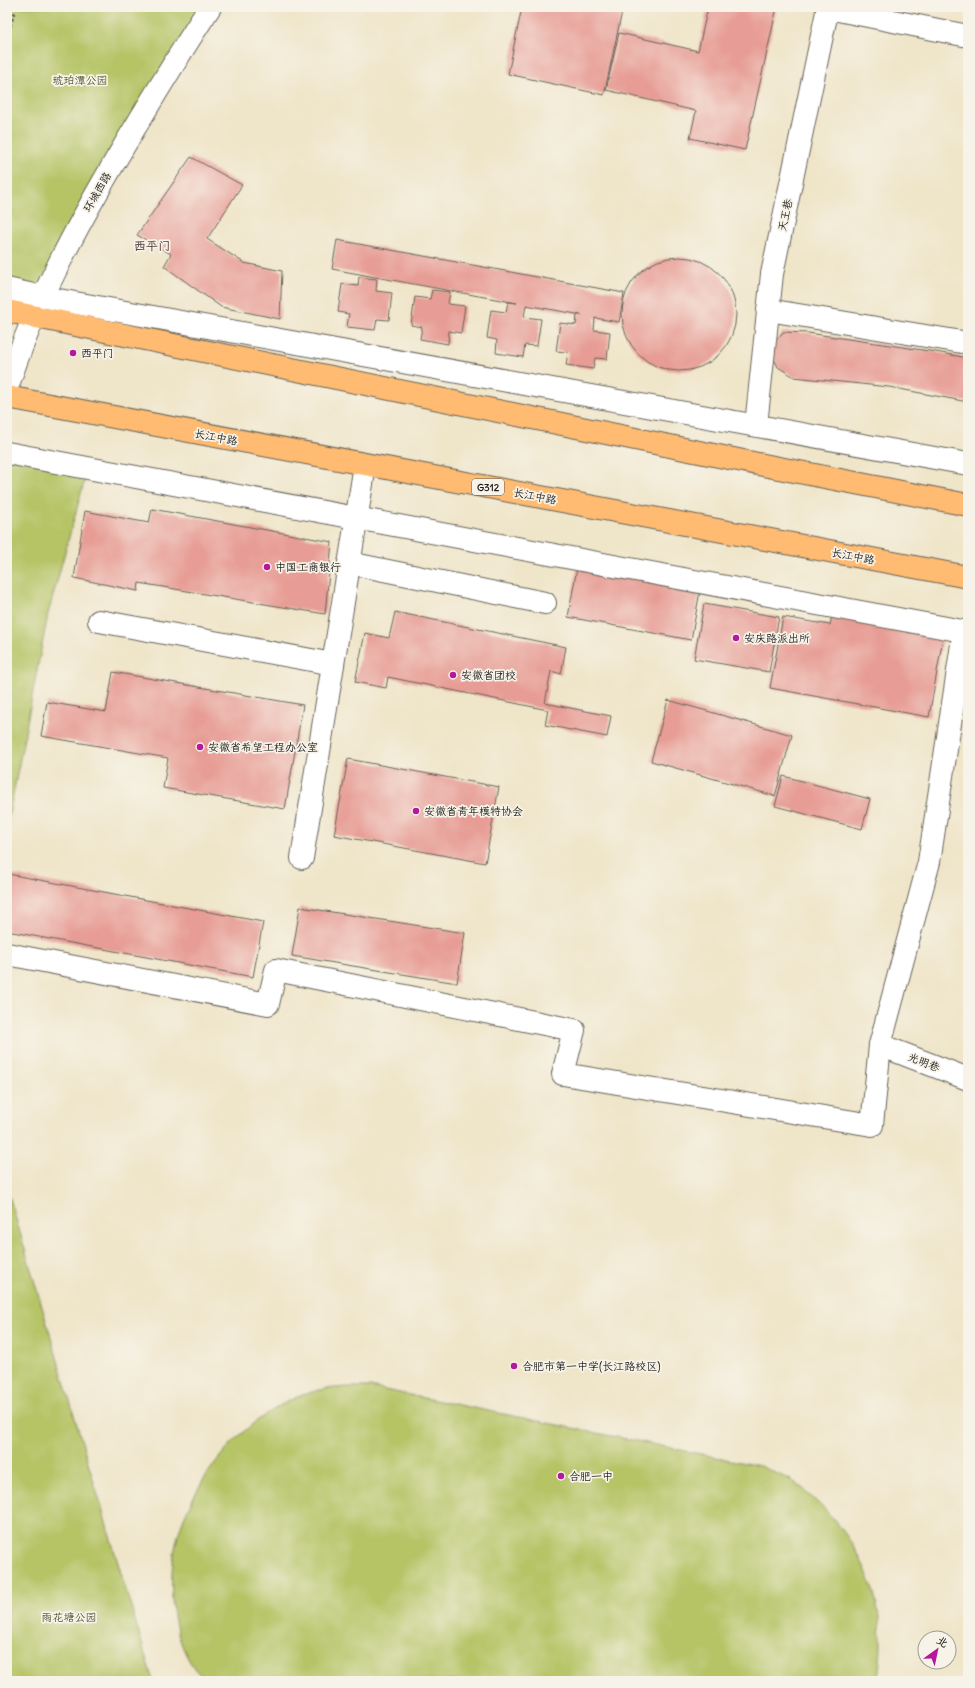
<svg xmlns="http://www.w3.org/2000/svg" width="975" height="1688" font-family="Delius,'LXGW WenKai TC',sans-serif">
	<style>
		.green { fill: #b6c466; stroke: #697041 }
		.building { fill: #e79d95 }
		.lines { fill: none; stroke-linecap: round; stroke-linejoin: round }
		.minor-casing { stroke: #666259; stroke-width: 24 }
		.highway-casing { stroke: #666259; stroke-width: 24 }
		.path { stroke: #666259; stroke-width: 2.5; stroke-dasharray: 3 3; stroke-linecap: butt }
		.minor { stroke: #fff; stroke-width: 22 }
		.highway { stroke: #febb71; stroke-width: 22 }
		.poi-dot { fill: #b5179e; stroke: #f7f3e8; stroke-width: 1.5 }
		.labels { text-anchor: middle; stroke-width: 3.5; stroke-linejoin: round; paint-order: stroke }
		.shield { fill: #f7f3e8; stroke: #5e5c59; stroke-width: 1 }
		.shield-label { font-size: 10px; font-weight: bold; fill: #1c1c1c }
		.park-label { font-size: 11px; fill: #525736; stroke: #f7f3e8 }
		.street-label { font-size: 11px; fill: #1c1c1c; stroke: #f7f3e8 }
		.poi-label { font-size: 11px; fill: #1c1c1c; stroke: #f7f3e8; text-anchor: start }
		.neighbourhood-label { font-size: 12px; font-weight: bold; fill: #634946; stroke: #f7f3e8 }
	</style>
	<rect width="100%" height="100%" fill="#f7f3e8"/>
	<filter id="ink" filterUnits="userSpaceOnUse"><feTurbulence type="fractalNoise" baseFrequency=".025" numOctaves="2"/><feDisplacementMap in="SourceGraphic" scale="8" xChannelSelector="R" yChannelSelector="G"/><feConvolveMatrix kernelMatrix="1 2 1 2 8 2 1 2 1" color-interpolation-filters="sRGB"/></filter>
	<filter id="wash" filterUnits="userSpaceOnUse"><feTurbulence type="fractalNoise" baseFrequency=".012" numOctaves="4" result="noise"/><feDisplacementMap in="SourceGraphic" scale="16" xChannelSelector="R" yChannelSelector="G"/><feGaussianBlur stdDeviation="0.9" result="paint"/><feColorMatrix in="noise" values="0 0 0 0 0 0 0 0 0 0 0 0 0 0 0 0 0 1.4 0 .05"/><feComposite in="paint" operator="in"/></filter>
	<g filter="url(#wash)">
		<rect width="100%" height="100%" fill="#efe5c9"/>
		<g class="green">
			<polygon points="7,7 210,7 42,297 7,289"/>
			<polygon points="7,453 88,468 48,614 7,826"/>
			<polygon points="7,1195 10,1199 153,1681 7,1681"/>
			<path d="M348,1387H370L760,1466C770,1471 781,1475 791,1480C801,1486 810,1495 819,1504C867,1549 891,1616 877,1681H207C203,1677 198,1673 194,1668C165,1627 166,1557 186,1513C204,1472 234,1433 273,1410C286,1401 305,1393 320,1390C329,1388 339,1388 348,1387Z"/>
		</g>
		<g id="blocks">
			<g class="building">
				<polygon points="522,7 623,7 604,95 508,74"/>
				<polygon points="708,7 777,7 745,150 690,138 696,111 606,90 619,33 698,51"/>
				<polygon points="191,157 242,185 207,239 244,263 282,271 280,319 221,307 164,266 171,254 137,235"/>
				<polygon points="337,240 624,293 619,322 595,318 594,330 610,332 607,359 595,358 593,369 566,365 568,352 556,351 560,323 576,325 577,315 582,315 526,305 524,317 541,319 537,346 525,345 523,357 496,353 497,340 487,338 491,310 506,312 508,302 517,303 332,269"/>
				<circle cx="679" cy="314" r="57"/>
				<polygon points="359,277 377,279 376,291 392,293 389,320 377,319 375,330 347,327 349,314 338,312 342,284 358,286"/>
				<polygon points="432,290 450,292 448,304 465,306 461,333 449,331 448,344 420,339 422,327 411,325 415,297 430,299"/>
				<polygon points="783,332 808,333 936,352 968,358 968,402 889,387 794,377 778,367 771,353 774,343"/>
				<polygon points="152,509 332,542 325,614 139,583 138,591 74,578 85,511 149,523"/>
				<polygon points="577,568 700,591 691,640 568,617"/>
				<polygon points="704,604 779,617 769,672 694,659"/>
				<polygon points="833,611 944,632 929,717 770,688 783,617 830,625"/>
				<polygon points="395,612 566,647 561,674 551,671 545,703 611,716 607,737 545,725 548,710 388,677 386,688 355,682 365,633 389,638"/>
				<polygon points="113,672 303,705 285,809 163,788 168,758 41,736 47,702 106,712"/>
				<polygon points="668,700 792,735 775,796 651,761"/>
				<polygon points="348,759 499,787 485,863 334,835"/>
				<polygon points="783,776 870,799 862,829 775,806"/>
				<polygon points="8,874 263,922 253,977 7,931"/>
				<polygon points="300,907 465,933 457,983 292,956"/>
			</g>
		</g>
	</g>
	<g filter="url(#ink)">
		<use href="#blocks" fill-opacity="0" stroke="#666259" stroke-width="1"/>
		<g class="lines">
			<defs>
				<g id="minor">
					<polyline points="828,8 968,36"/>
					<polyline points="7,289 42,297 968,464"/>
					<polyline points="768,310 968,343"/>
					<path d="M7,388C35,302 78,224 124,146C152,99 180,53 210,7"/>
					<polyline points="756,425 772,274 828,7"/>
					<polyline points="7,453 968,632"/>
					<polyline points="349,563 545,603"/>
					<polyline points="99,621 333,664"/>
					<polyline points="302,858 365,465"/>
					<polyline points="7,954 268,1004 276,970 574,1030 563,1074 872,1125 880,1045 929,862 964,631"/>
					<polyline points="880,1045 968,1079"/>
				</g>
				<g id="highway">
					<polyline points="7,311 753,463 968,505"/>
					<polyline points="7,397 968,577"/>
				</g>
			</defs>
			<use href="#minor" class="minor-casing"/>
			<use href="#highway" class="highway-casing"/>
			<polyline class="path" points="7,38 16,7"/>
			<use href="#minor" class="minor"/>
			<use href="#highway" class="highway"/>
		</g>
	</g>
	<g class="poi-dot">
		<circle cx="73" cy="353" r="4"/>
		<circle cx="267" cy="567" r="4"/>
		<circle cx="736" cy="638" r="4"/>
		<circle cx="453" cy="675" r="4"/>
		<circle cx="200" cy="747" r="4"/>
		<circle cx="416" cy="811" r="4"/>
		<circle cx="514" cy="1366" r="4"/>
		<circle cx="561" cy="1476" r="4"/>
	</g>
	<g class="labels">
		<rect class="shield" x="472" y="479" width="32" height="16" rx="3"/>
		<g class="shield-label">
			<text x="488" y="491">G312</text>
		</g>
		<g class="park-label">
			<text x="80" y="84">琥珀潭公园</text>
			<text x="69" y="1621">雨花塘公园</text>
		</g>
		<g class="street-label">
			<text transform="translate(97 192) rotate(-60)" y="4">环城西路</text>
			<text transform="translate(785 215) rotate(-78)" y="4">天王巷</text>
			<text transform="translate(216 437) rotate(11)" y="4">长江中路</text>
			<text transform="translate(535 496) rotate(11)" y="4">长江中路</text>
			<text transform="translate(853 556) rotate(11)" y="4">长江中路</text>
			<text transform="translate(924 1062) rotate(21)" y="4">光明巷</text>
		</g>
		<g class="poi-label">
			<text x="81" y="357">西平门</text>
			<text x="275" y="571">中国工商银行</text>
			<text x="744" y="642">安庆路派出所</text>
			<text x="461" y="679">安徽省团校</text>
			<text x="208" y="751">安徽省希望工程办公室</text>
			<text x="424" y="815">安徽省青年模特协会</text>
			<text x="522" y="1370">合肥市第一中学(长江路校区)</text>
			<text x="569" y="1480">合肥一中</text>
		</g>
		<g class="neighbourhood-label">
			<text x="152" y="250">西平门</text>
		</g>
	</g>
	<rect width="975" height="1688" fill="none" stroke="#f7f3e8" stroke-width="24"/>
	<g transform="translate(937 1650) rotate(33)"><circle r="19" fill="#f7f3e8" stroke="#9f9d96"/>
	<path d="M0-3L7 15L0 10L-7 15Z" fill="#b5179e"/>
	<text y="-6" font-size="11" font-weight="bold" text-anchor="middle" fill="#1c1c1c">北</text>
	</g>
</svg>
